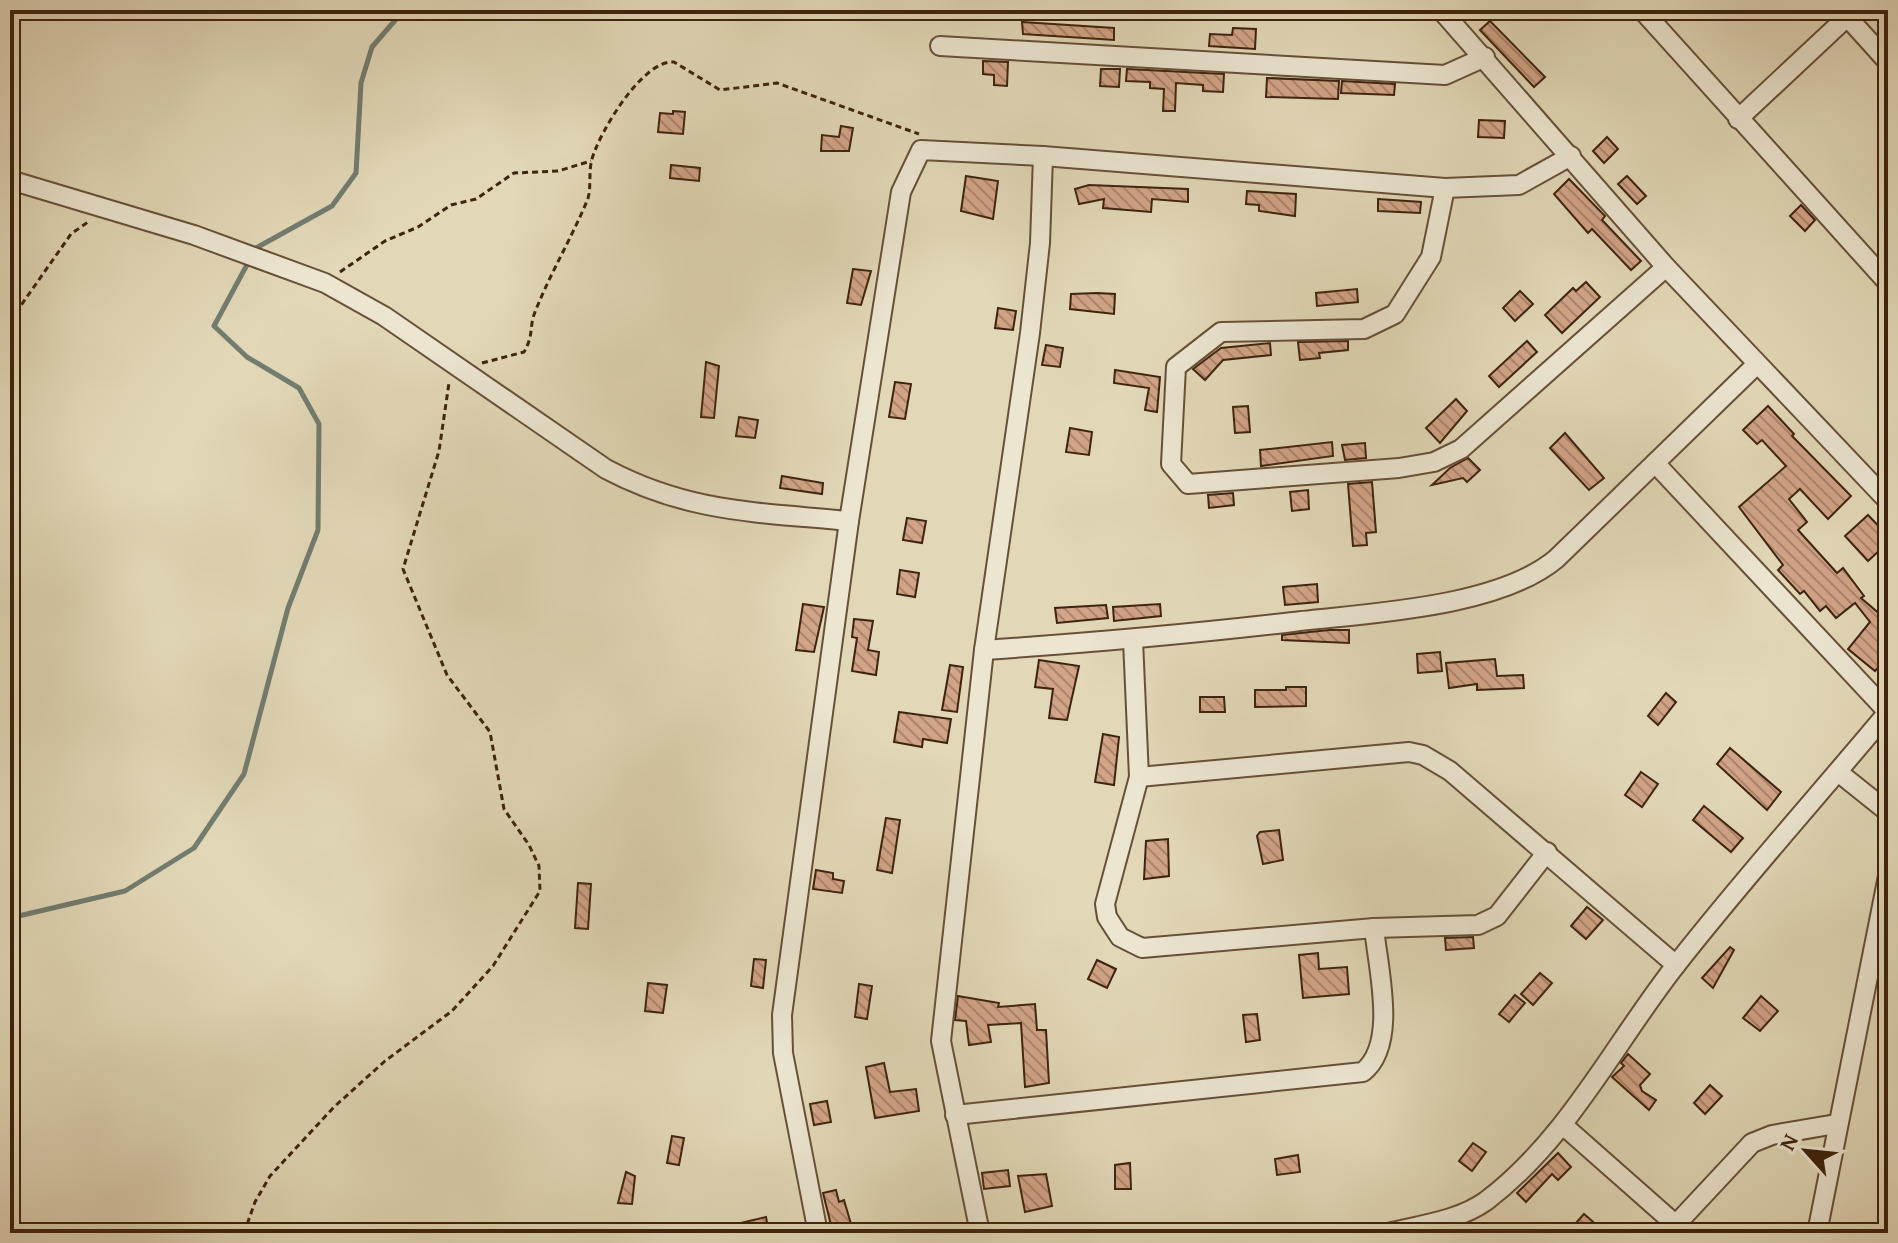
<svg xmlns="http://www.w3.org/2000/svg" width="1898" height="1243" font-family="'Gentium Book Plus',serif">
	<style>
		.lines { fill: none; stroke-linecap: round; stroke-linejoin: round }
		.stream { stroke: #727d70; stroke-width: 5 }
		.building { fill: url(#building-back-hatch); stroke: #3e230e; stroke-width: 2 }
		.minor-casing { stroke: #675038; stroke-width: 22 }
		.path { stroke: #3e230e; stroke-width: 3; stroke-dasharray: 6 4; stroke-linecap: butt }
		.minor { stroke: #ece6d1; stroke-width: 18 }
	</style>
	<defs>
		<pattern id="building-back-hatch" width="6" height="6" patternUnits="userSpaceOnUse" patternTransform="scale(2)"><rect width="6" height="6" fill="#d2a487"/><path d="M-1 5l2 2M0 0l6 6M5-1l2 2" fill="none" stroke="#ac856d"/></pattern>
	</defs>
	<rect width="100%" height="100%" fill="#e2d8b8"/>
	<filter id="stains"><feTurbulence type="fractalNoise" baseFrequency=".0025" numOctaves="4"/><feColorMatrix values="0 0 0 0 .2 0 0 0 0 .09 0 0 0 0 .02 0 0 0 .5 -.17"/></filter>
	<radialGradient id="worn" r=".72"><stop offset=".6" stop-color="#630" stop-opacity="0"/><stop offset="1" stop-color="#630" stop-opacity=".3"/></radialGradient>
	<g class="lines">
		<polyline class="stream" points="10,918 125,891 194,848 244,774 288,608 318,530 319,424 299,388 247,357 214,326 256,248 332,206 356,173 361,83 372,47 404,10"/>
	</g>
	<g class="building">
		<polygon points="1490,21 1545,77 1534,87 1480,30"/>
		<polygon points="1022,22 1114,28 1114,40 1023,34"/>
		<polygon points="1233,28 1256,29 1255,49 1209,46 1210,34 1232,35"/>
		<polygon points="983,61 1008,62 1007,86 994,85 994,75 983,74"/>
		<polygon points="1101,69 1120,69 1119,87 1100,86"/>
		<polygon points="1127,69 1224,74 1223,92 1203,91 1203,85 1176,83 1175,111 1163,111 1164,89 1150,88 1150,82 1126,81"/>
		<polygon points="1267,78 1339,81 1338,99 1266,97"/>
		<polygon points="1342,81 1395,84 1394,95 1341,93"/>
		<polygon points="673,111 685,112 683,134 658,132 660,113 673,114"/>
		<polygon points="1479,120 1505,121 1504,138 1478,137"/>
		<polygon points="841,126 853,128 849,151 821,151 822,135 839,137"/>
		<polygon points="1607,137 1618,149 1604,163 1593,151"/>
		<polygon points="671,165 700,168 699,181 670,178"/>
		<polygon points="966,176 998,181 993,219 961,211"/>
		<polygon points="1627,176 1646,196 1637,204 1618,184"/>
		<polygon points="1569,179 1605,216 1602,220 1641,261 1631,270 1592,229 1588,233 1554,194"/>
		<polygon points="1089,185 1188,189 1188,202 1152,199 1151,212 1103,208 1104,199 1079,204 1075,189"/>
		<polygon points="1247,191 1296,194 1295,216 1259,211 1259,205 1246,204"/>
		<polygon points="1378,199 1421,202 1420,213 1378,211"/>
		<polygon points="1801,205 1815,220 1805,231 1790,216"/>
		<polygon points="853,269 871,271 861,305 847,303"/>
		<polygon points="1586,282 1600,297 1562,333 1545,315 1573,288 1576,291"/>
		<polygon points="1357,289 1358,302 1317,306 1316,293"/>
		<polygon points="1520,291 1533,304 1515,321 1503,308"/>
		<polygon points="1097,293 1115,294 1114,314 1070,309 1071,294"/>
		<polygon points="998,308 1016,311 1013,330 995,328"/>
		<polygon points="1348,341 1348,350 1319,353 1320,358 1300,360 1298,342"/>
		<polygon points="1527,341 1537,352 1499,387 1489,376"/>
		<polygon points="1270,343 1271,355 1223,360 1205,380 1193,369 1221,348"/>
		<polygon points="1046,345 1063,348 1060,367 1042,365"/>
		<polygon points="706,362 719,366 714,418 701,417"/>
		<polygon points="1115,370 1160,377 1157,412 1145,410 1149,388 1114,383"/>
		<polygon points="895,382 911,384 905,419 889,417"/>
		<polygon points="1456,399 1467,411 1440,443 1426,428"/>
		<polygon points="1248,406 1250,432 1235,433 1233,407"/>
		<polygon points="1768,406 1794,434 1792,436 1851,496 1828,519 1800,489 1789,499 1807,522 1798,530 1837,573 1843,568 1864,596 1861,598 1888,621 1888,656 1875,671 1848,649 1870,622 1855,603 1836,618 1826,606 1820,611 1804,591 1800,594 1778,570 1783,565 1739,507 1786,466 1762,440 1757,444 1743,430"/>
		<polygon points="739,417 758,420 755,438 736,436"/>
		<polygon points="1070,428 1092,432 1089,455 1066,452"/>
		<polygon points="1565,433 1604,478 1589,490 1550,448"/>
		<polygon points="1332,442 1333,456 1261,466 1260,450"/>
		<polygon points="1365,443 1366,458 1345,460 1342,445"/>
		<polygon points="1468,458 1480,470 1467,482 1463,478 1432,485 1450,468"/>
		<polygon points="782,476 823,483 822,494 780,488"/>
		<polygon points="1372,482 1376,532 1366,533 1367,545 1353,546 1348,484"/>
		<polygon points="1308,490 1309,509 1292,511 1290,492"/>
		<polygon points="1233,493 1234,505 1209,508 1208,495"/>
		<polygon points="1868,515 1888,536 1888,555 1881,549 1868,561 1845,536"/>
		<polygon points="907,518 926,521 922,543 903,540"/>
		<polygon points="900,570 919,573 915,597 897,594"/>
		<polygon points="1317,584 1318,602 1285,605 1283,587"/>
		<polygon points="803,604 824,607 814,652 796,650"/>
		<polygon points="1160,604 1161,616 1114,621 1113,607"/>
		<polygon points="1106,605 1108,618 1057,623 1055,608"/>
		<polygon points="854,619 873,621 868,650 879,652 876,675 852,671 857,638 852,637"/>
		<polygon points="1329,630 1349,630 1349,643 1282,640 1282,635"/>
		<polygon points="1440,652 1442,671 1418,673 1417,654"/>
		<polygon points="1495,659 1497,676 1523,675 1524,688 1477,690 1477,684 1449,688 1446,663"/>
		<polygon points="1039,660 1079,666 1067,720 1049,718 1053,689 1035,687"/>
		<polygon points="950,665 963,667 957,712 942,710"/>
		<polygon points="1286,687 1306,687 1306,706 1255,707 1255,690 1286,690"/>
		<polygon points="1666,693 1676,702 1658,725 1648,716"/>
		<polygon points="1200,697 1224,697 1225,712 1200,712"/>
		<polygon points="899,712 951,719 947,743 923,739 922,747 894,742"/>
		<polygon points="1103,734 1119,737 1114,785 1095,782"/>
		<polygon points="1730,748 1781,792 1767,810 1717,764"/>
		<polygon points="1641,772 1658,784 1642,807 1625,795"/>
		<polygon points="1704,806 1743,838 1731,852 1693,820"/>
		<polygon points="886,818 900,820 892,873 877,870"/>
		<polygon points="1279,830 1283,860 1263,864 1257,836 1260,832"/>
		<polygon points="1168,839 1169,876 1144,879 1146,841"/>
		<polygon points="816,870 833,873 833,879 844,881 842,893 813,889"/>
		<polygon points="578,883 591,884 588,929 575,928"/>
		<polygon points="1587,907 1603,920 1586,939 1571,926"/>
		<polygon points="1473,937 1474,948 1446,950 1445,938"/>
		<polygon points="1730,947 1734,950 1713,988 1702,978"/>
		<polygon points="1318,953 1319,969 1347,967 1349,994 1303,998 1299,955"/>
		<polygon points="754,959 766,960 763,988 751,986"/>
		<polygon points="1097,960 1116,969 1107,988 1088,979"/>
		<polygon points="1540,973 1552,983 1533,1005 1521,994"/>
		<polygon points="648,983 667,985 663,1013 645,1011"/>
		<polygon points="859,984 872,986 867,1019 855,1017"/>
		<polygon points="1515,995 1525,1003 1509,1022 1499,1014"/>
		<polygon points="958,996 999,1003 998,1007 1035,1004 1037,1030 1046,1030 1049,1083 1025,1087 1021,1023 988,1025 991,1042 969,1045 966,1021 955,1020"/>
		<polygon points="1761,996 1778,1011 1760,1031 1743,1018"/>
		<polygon points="1257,1014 1260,1040 1246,1042 1243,1015"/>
		<polygon points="1628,1054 1650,1074 1640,1085 1642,1091 1656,1100 1649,1110 1612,1077 1624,1066 1621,1063"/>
		<polygon points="884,1063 890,1092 916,1089 919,1111 875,1118 866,1067"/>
		<polygon points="1710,1085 1722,1096 1705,1114 1694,1103"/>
		<polygon points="827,1101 831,1122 814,1125 810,1104"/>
		<polygon points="672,1136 684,1138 679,1165 667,1163"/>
		<polygon points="1473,1143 1486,1152 1472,1171 1459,1161"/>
		<polygon points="1558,1153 1571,1167 1558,1180 1552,1174 1526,1202 1517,1193"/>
		<polygon points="1298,1155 1300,1172 1277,1175 1275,1159"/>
		<polygon points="1130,1163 1131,1189 1115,1189 1115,1165"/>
		<polygon points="1008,1170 1010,1186 984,1189 982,1173"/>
		<polygon points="626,1172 635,1176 632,1204 618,1203"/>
		<polygon points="1046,1174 1052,1206 1025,1212 1018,1176"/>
		<polygon points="836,1190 839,1202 844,1200 851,1224 845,1225 846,1233 833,1233 823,1193"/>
		<polygon points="1584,1214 1598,1226 1592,1233 1567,1233"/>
		<polygon points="766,1217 769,1233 720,1233 719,1228"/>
	</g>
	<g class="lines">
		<defs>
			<g id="minor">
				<polyline points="1441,10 1666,267 1888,501"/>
				<polyline points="1642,10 1888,283"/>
				<polyline points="1841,10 1888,62"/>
				<polyline points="940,46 1445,75 1485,57"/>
				<polyline points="1738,119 1847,17"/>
				<path d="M10,180L194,235L325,283L384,316L606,469C689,513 757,512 849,521"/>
				<polyline points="1445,188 1431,257 1395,314 1364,329 1221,332 1176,367 1171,464 1188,484 1399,468 1434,462 1461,449 1666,267"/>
				<polyline points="1655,463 1888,712"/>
				<polyline points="1133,640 1139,777 1105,904 1107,917 1120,937 1142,948 1374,928 1478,925 1497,916 1547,852"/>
				<path d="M984,650C1087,643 1190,634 1293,622C1368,613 1497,608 1556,559L1756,365"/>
				<polyline points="1838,772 1888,812"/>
				<polyline points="1139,777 1409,752 1423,755 1450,771 1676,965"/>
				<path d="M955,1115L1363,1072C1398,1044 1378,969 1374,928"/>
				<polyline points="1564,1126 1675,1224"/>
				<polyline points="818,1233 783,1053 782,1015 849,521 901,192 921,150 1043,156 1445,188 1519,185 1571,156"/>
				<polyline points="980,1233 941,1041 984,650 1030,333 1040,243 1043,156"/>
				<path d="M1388,1233C1420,1225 1458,1221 1486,1201C1568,1139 1614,1044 1676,965C1744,878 1818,796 1888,712"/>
				<polyline points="1668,1233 1752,1143 1772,1135 1836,1124"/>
				<polyline points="1817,1233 1888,876"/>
			</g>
		</defs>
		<use href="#minor" class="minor-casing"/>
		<g class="path">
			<polyline points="10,15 13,10"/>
			<polyline points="340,272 385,241 418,227 451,205 476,199 514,173 558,171 591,161"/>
			<polyline points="10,321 71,234 88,222"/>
			<path d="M482,363L524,352C534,335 529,327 535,312C550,274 571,239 587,201C592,189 588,173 592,159C599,133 643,59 674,62L720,90L777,83L919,134"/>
			<polyline points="244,1233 255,1202 270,1176 334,1107 385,1061 452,1011 493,966 540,891 539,866 529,845 504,809 490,732 447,675 403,569 439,451 449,383"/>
		</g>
		<use href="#minor" class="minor"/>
	</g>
	<rect width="1898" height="1243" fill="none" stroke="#e2d8b8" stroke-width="40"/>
	<rect x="12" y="12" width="1874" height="1219" fill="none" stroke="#3e230e" stroke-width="4"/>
	<rect x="20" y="20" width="1858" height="1203" fill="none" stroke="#3e230e" stroke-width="2"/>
	<g transform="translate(1806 1151) rotate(297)" stroke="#ece6d1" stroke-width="6" paint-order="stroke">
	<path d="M0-6L14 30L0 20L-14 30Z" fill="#3e230e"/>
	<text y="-12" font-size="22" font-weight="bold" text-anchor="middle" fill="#3e230e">N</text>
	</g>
	<rect width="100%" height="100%" filter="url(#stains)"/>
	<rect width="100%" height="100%" fill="url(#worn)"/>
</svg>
